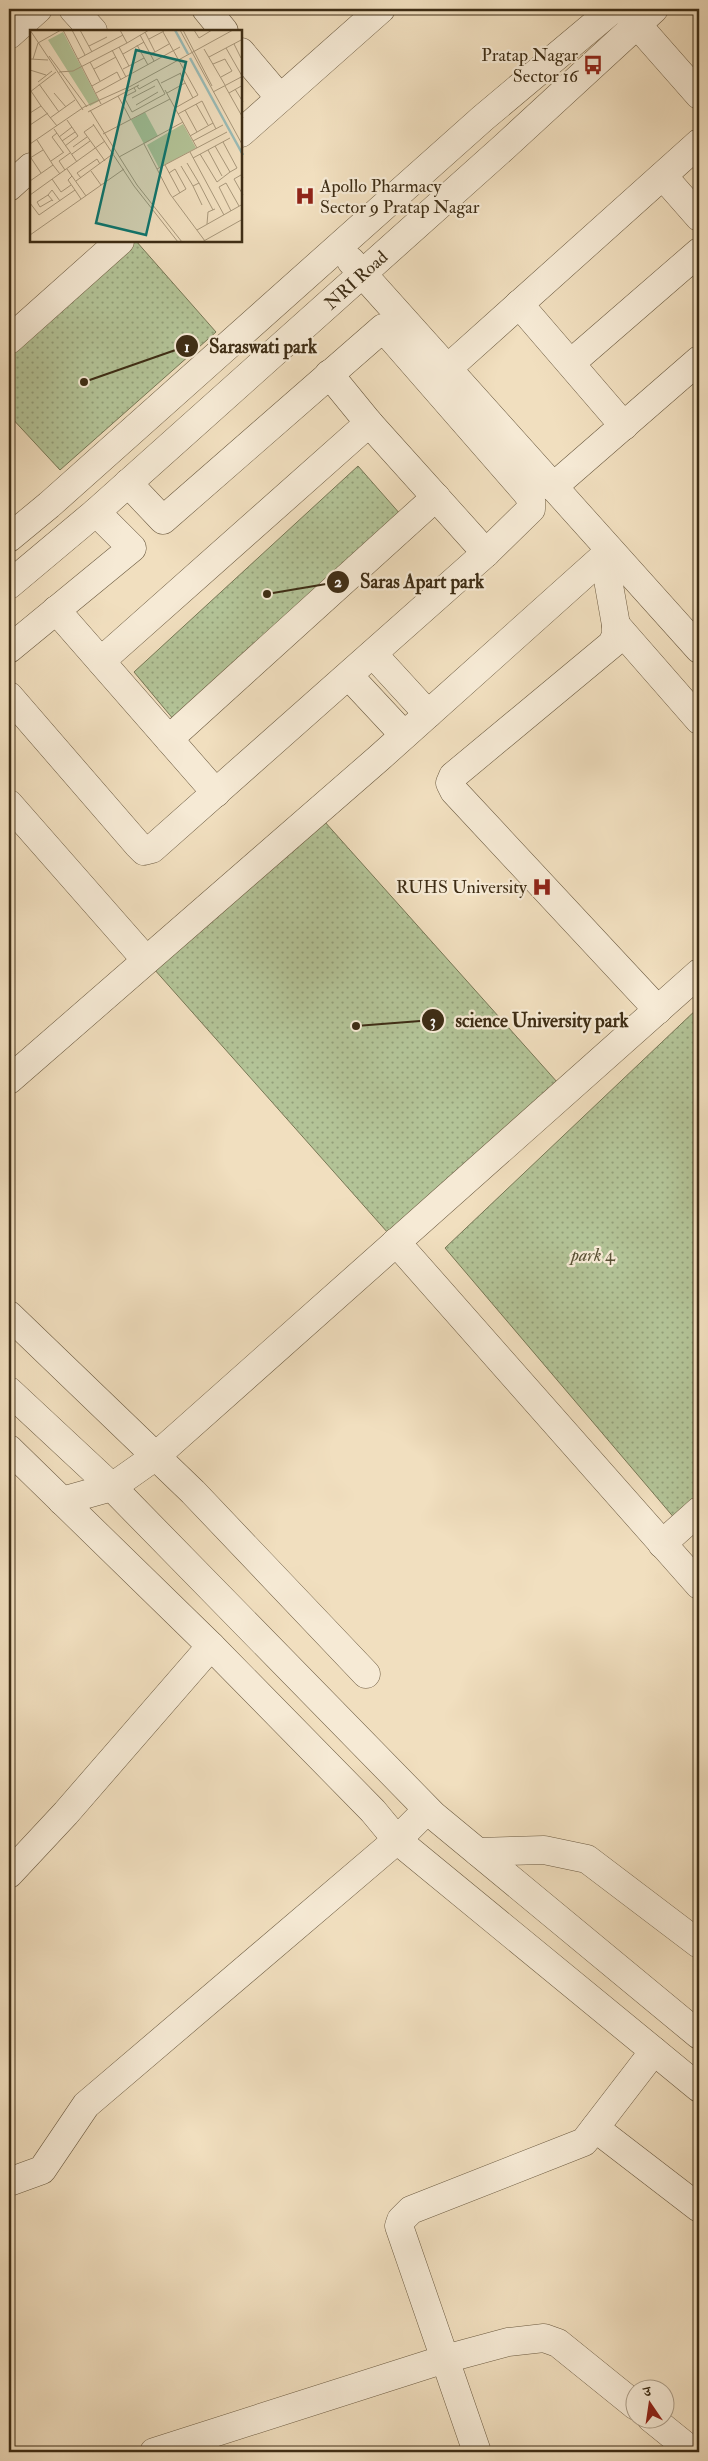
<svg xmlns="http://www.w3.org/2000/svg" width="708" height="2461" font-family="'IM FELL Double Pica','Noto Serif Devanagari',serif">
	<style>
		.park { fill: url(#park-dots); stroke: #787856 }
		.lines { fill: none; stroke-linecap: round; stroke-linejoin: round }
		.minor-casing { stroke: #6b5a40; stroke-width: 29 }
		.minor { stroke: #f6ead5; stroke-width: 28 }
		.labels { text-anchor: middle; stroke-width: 4.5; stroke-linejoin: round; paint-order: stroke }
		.poi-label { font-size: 18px; fill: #3e2d15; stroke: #f6ead5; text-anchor: end }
		.street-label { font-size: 18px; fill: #3e2d15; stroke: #f6ead5 }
		.park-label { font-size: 18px; font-style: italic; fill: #5b5236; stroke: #f6ead5 }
		.inset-river { fill: none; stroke: #9bbcb7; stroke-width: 2.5 }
		.inset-road { fill: none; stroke: #a9987b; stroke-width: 1 }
		.view { fill: #0f766e; fill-opacity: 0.15; stroke: #0f766e; stroke-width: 2.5 }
		.inset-edge { fill: none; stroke: #3e2d15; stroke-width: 2.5 }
		.leader { fill: none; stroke: #3e2d15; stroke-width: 2 }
		.callout-dot { fill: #3e2d15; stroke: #f6ead5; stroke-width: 2 }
		.mark-label { font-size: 15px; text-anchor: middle; font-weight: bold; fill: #fff }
		.callout-label { font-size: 19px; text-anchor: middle; font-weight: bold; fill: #3e2d15; stroke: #f6ead5; stroke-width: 4.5; stroke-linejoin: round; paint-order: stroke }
	</style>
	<defs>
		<pattern id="park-dots" width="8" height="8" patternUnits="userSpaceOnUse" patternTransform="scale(1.25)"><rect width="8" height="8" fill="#b3c397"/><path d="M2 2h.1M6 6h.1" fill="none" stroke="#939f7a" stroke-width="1.8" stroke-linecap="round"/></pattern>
	</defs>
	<rect width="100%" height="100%" fill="#f1dfbf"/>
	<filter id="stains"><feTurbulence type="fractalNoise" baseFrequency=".004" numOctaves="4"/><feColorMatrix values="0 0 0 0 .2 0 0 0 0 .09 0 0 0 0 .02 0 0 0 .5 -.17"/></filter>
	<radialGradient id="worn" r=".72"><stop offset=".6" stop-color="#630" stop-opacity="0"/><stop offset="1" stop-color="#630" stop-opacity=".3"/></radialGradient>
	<g class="park">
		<polygon points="132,241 136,241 216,332 60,470 9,415 9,350"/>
		<polygon points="358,466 401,515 174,720 134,672"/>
		<polygon points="316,812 566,1092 396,1242 146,960"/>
		<polygon points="699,1007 699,1500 676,1520 445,1248"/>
	</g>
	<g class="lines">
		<defs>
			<g id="minor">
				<polyline points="73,9 93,31"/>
				<polyline points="206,9 224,31"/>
				<polyline points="626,12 699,95"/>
				<polyline points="9,35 38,9"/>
				<polyline points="241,52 280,98"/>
				<polyline points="241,133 381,9"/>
				<polyline points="663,176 699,217"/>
				<polyline points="9,187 31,167"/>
				<polyline points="351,261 699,649"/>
				<polyline points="519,304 624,426"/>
				<polyline points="9,340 120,241"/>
				<polyline points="571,363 699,252"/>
				<polyline points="447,369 699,143"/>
				<polyline points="329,374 369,423 486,553"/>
				<polyline points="553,487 699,360"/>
				<polyline points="9,538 49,505 483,118 613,9"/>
				<polyline points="604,557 616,625 616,635 612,644 453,776 450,783 454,791 658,1010"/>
				<polyline points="9,585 96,512 504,147 654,9"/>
				<polyline points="56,610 216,793"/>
				<polyline points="616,625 699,720"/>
				<polyline points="9,649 132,548 96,512"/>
				<polyline points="373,654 428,714"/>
				<polyline points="101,661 369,423"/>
				<polyline points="349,676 404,735"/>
				<polyline points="9,696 138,845 144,851 152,849 486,553 531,509 531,499 526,492 383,328 163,520 128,483"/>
				<polyline points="169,739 436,497"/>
				<polyline points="9,804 146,960"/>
				<polyline points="9,1080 379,758 610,551"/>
				<polyline points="396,1242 699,1585"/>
				<polyline points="9,1315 193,1492 366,1674"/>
				<polyline points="9,1391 112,1487 433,1815 699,2035"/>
				<polyline points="9,1449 211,1646 373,1811 397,1840 699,2088"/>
				<polyline points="62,1501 112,1487 156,1456 699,973"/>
				<polyline points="662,1544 699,1511"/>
				<polyline points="478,1852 544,1850 587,1859 699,1944"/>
				<polyline points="9,1874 66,1813 211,1646"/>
				<polyline points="595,2128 699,2208"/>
				<polyline points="9,2182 42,2170 86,2105 397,1840 427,1810"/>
				<polyline points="651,2418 693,2452"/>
				<polyline points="154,2452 445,2359 508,2342 544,2338 558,2343 636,2406"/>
				<polyline points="477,2452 399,2226 401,2220 411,2210 584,2142 654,2051"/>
			</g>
		</defs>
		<use href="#minor" class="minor-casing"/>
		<use href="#minor" class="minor"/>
	</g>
	<defs>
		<symbol id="bus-bare" viewBox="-9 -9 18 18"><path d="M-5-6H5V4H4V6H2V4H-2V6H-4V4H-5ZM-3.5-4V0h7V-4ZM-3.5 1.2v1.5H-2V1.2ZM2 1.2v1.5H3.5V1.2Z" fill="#8f2418" stroke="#f6ead5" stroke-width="2.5" paint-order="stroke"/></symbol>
		<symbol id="hospital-bare" viewBox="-9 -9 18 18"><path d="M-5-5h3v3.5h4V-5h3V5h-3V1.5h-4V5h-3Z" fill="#8f2418" stroke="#f6ead5" stroke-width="2.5" paint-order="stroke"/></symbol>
	</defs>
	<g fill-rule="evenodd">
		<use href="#bus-bare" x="579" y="51" width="28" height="28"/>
		<use href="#hospital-bare" x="291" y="182" width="28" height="28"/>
		<use href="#hospital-bare" x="528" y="873" width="28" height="28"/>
	</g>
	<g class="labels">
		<g class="poi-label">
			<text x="578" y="61">Pratap Nagar<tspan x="578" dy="21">Sector 16</tspan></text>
			<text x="320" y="192" text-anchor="start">Apollo Pharmacy<tspan x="320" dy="21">Sector 9 Pratap Nagar</tspan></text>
			<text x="527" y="893">RUHS University</text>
		</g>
		<g class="street-label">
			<text transform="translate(356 280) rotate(-42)" y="6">NRI Road</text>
		</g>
		<g class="park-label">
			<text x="593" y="1261">park 4</text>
		</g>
	</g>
	<g transform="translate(30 30)">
		<rect width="212" height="212" fill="#f1dfbf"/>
		<path d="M33,2L69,71L60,76L18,10ZM115,82L128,106L114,114L101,90ZM153,94L166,118L129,138L117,115Z" fill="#b3c397"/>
		<path class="inset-river" d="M145,0L158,24M160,28L213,125"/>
		<path class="inset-road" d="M0,0L53,80M33,0L71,74M42,0L55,25M50,0L62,22M90,0L97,13L119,0M150,0L213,116M153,0L182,56M164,0L169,8L182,0M115,2L125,22L120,24M133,2L168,65L145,78M110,5L124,31M119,9L134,1M204,14L211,28M107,15L118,35M59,16L77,7M89,17L99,36L93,39M196,18L212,46M174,19L195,55M82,20L96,47M125,22L139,14M93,24L114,12M19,26L57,77M179,27L213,9M0,29L18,30M3,29L8,13L31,0M48,29L93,5M60,32L70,51M183,34L195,29L196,31L202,41L191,47M99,36L114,28M64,39L86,27M0,40L16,45M29,42L43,41L97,13M150,43L163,68M8,52L22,41M131,53L151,43M9,54L29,82M62,56L87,42L91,50M195,56L213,88M104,58L106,61L94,67L102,82L135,64L127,49L109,59L107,56M205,59L213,72M135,60L167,118M0,62L26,42M183,62L213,46M24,63L36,77M66,63L150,17M137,63L155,53M199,63L213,55M88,66L101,90M102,68L125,56M166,74L178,95M106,75L128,62M11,76L27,96M60,80L107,155L152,212M155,80L167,102M58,82L109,55M0,83L11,76L1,61M148,84L172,71L186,99M20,88L45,70M63,94L104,156L148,212M0,95L18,83M64,95L54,102L75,131M24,99L47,132M27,103L22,107L33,122M73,104L140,69M160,106L183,93M29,107L42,97M7,110L23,135M32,111L45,102M163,111L193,95M0,114L54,77L101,56L203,0M114,114L140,164L175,211M35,116L48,106L37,90M185,116L200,142L207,138L193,112M43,117L57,107M178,120L192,146M160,122L194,185M42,124L60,111M170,124L187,152L200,142M89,127L153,92M0,128L13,120M1,128L11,143M163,128L200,108M21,131L34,122M135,135L150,163M151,136L163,156L169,153L157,133M37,139L56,166M127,139L197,102M35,140L29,131L40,123M61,141L71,155M139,143L145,139L156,159L143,167M42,146L38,150L45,160M51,148L47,143L67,129L70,134M213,148L211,145L204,149L213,165M22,149L31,162L41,155M0,151L23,135L30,144M46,151L84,123M169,153L183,180M163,156L172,175M0,165L75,111M18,165L7,172L10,177L22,170M23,171L18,165L22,160L30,171M0,173L9,185L45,160L51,169M201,181L189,157L196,153L209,176M177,194L178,182L185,179M167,200L213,174M0,205L94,139M172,212L213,189"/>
		<path class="view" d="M106,20L156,32L116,205L66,193Z"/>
		<rect width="212" height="212" class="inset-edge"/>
	</g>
	<path class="leader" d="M84 382L187 346M267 594L338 582M356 1026L433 1020"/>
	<g class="callout-dot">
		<circle cx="84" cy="382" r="5"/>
		<circle cx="267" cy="594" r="5"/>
		<circle cx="356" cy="1026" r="5"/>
		<circle cx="187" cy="346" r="12"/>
		<circle cx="338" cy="582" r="12"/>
		<circle cx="433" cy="1020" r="12"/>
	</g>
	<g class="mark-label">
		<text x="187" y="352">1</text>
		<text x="338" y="587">2</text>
		<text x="433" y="1026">3</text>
	</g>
	<g class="callout-label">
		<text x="263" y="353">Saraswati park</text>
		<text x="422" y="588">Saras Apart park</text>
		<text x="542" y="1027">science University park</text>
	</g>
	<rect width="708" height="2461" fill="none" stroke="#f1dfbf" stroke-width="30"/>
	<rect x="10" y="10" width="688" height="2441" fill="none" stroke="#3e2d15" stroke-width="2.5"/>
	<rect x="15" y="15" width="678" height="2431" fill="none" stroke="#3e2d15"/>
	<g transform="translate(650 2404) rotate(347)"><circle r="24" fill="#f6ead5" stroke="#ac9e88"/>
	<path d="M0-4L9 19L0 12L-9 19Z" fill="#8f2418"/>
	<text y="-8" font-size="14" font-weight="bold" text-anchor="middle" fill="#3e2d15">उ</text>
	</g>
	<rect width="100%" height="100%" filter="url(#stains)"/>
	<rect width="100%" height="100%" fill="url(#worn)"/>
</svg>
